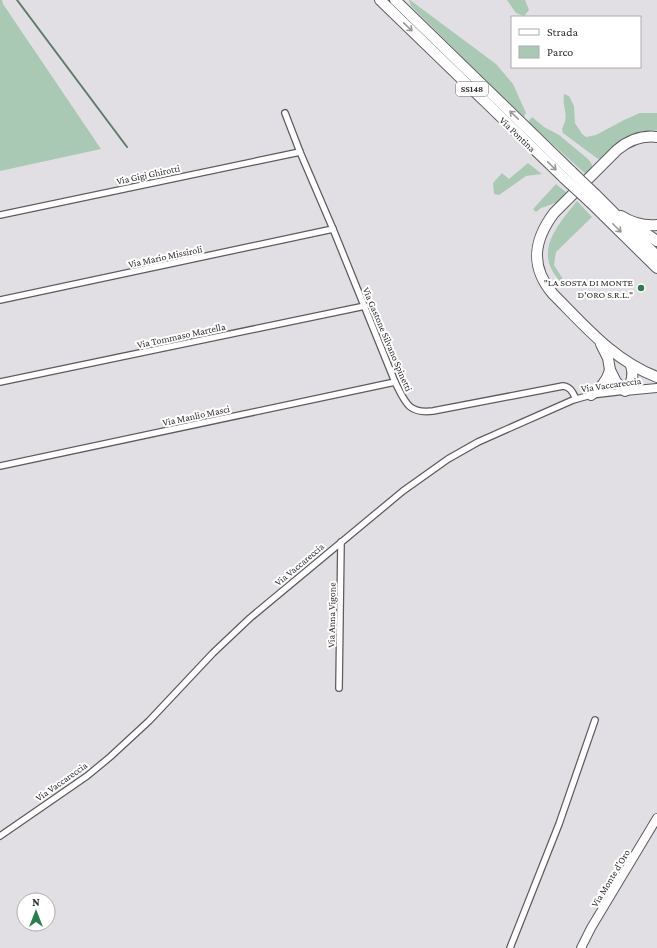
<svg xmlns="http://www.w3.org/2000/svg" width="657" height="948" font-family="'Crimson Pro',serif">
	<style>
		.green { fill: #aac9b4 }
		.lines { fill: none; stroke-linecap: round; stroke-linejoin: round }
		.stream { stroke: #607c6a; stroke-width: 2 }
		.street-casing { stroke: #5d5b5f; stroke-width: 8 }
		.secondary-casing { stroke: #5d5b5f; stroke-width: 10 }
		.highway-casing { stroke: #5d5b5f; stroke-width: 12 }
		.street { stroke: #fff; stroke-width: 5.5 }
		.secondary { stroke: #fff; stroke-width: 8 }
		.highway { stroke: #fff; stroke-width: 10 }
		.highway-bridge-casing { stroke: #5d5b5f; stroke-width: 12; stroke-linecap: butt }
		.highway-bridge { stroke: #fff; stroke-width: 10 }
		.oneway { stroke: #989898 }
		.poi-dot { fill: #2a7d4f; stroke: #fff; stroke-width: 1.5 }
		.labels { text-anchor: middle; stroke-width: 4; stroke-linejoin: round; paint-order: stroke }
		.shield { fill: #fff; stroke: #6f6e70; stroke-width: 1 }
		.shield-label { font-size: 9px; font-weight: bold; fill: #313032 }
		.street-label { font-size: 10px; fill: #313032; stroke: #fff }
		.poi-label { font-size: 10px; fill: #313032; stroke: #fff; text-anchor: end }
	</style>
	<rect width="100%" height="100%" fill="#e2dfe4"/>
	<g class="green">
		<polygon points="0,0 2,0 3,4 101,149 0,171"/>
		<polygon points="409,0 410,0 496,64 513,84 526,113 523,118 411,6"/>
		<polygon points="507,0 525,0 529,10 524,16 516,13"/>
		<path d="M564,94L569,96L574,106L575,123L582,134L586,137L596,135L624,120L640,113H657V130L640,132L624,141L604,158L598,159L563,133L562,129C570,114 562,109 564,94Z"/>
		<path d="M532,117L544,127L559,135L588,159C594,165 593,169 589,177L528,122Z"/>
		<polygon points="528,163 542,174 526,176 499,195 494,194 493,183 502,173 509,179"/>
		<polygon points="556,184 566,192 561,201 541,208 536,212 533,209"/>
		<path d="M577,201L592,217L556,252L554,265L568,287C560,283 558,279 553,272C537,246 562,220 577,201Z"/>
	</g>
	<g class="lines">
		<polyline class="stream" points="17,0 127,147"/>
		<defs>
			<g id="street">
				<path d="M285,113L300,152L333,229L395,382C405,402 408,414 433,411L563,386C571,387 573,393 576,399"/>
				<polyline points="0,215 300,152"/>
				<polyline points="0,300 333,229"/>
				<polyline points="0,382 365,306"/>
				<polyline points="0,466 395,382"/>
				<polyline points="339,688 341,542"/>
				<polyline points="0,836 87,776 110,757 149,721 213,653 250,618 403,491 448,459 478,442 573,400 591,395 625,391"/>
				<polyline points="510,948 559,824 595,720"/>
			</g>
			<g id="secondary">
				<polyline points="625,391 657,388"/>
				<polyline points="581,948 591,928 657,818"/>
			</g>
			<g id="highway">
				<polyline points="380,0 564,178"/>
				<polyline points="395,0 572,172"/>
				<path d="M657,137C641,135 629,140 617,150L554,213C533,241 530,267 553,294C585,326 614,361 657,377"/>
				<polyline points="595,194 657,256"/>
				<polyline points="589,201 657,268"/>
				<path d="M621,216C632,223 644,226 657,225"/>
				<polyline points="632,224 657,241"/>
				<path d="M601,344L608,358L610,370L616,382L625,391C632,384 634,375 631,365"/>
				<path d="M591,395C600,388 607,382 610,370"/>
			</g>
		</defs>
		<use href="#street" class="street-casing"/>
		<use href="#secondary" class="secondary-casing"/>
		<use href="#highway" class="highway-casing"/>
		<use href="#street" class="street"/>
		<use href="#secondary" class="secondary"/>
		<use href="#highway" class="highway"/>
		<defs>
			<g id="highway-bridge">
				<polyline points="572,172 595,194"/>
				<polyline points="564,178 589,201"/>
			</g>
		</defs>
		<use href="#highway-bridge" class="highway-bridge-casing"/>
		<use href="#highway-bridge" class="highway-bridge"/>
	</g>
	<defs><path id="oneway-shaft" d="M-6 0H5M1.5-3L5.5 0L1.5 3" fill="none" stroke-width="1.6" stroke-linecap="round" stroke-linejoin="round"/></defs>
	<g class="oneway">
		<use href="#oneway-shaft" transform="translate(408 27) rotate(44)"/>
		<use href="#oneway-shaft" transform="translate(514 115) rotate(-136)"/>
		<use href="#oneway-shaft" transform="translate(552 166) rotate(44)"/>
		<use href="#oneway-shaft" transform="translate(617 228) rotate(45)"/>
	</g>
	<circle class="poi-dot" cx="641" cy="288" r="4"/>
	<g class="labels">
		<rect class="shield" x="456" y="82" width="32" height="14" rx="3"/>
		<g class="shield-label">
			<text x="472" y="92">SS148</text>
		</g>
		<g class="street-label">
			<text transform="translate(518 134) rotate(44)" y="4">Via Pontina</text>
			<text transform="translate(148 174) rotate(-12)" y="4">Via Gigi Ghirotti</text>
			<text transform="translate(165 256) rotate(-12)" y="4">Via Mario Missiroli</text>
			<text transform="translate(181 335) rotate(-12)" y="4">Via Tommaso Martella</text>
			<text transform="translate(388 339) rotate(67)" y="4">Via Gastone Silvano Spinetti</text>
			<text transform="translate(611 384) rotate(-8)" y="4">Via Vaccareccia</text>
			<text transform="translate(196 415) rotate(-12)" y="4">Via Manlio Masci</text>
			<text transform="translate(299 564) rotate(-40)" y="4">Via Vaccareccia</text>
			<text transform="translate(331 615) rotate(-89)" y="4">Via Anna Vigone</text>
			<text transform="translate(61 781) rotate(-35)" y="4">Via Vaccareccia</text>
			<text transform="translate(610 878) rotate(-59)" y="4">Via Monte d'Oro</text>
		</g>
		<g class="poi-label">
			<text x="633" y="286">"LA SOSTA DI MONTE<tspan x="633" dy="12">D'ORO S.R.L."</tspan></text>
		</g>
	</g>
	<rect x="511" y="16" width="130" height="52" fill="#ffffff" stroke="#adacad"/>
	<rect x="519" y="29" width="20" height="6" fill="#ffffff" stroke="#adacad"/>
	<text x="547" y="36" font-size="12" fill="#313032">Strada</text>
	<rect x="519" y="46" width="20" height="12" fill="#aac9b4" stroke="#adacad"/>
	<text x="547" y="56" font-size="12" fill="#313032">Parco</text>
	<g transform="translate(36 912)"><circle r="19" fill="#ffffff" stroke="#adacad"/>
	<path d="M0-3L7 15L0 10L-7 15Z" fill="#2a7d4f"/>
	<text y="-6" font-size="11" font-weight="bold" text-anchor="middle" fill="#313032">N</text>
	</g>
</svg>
